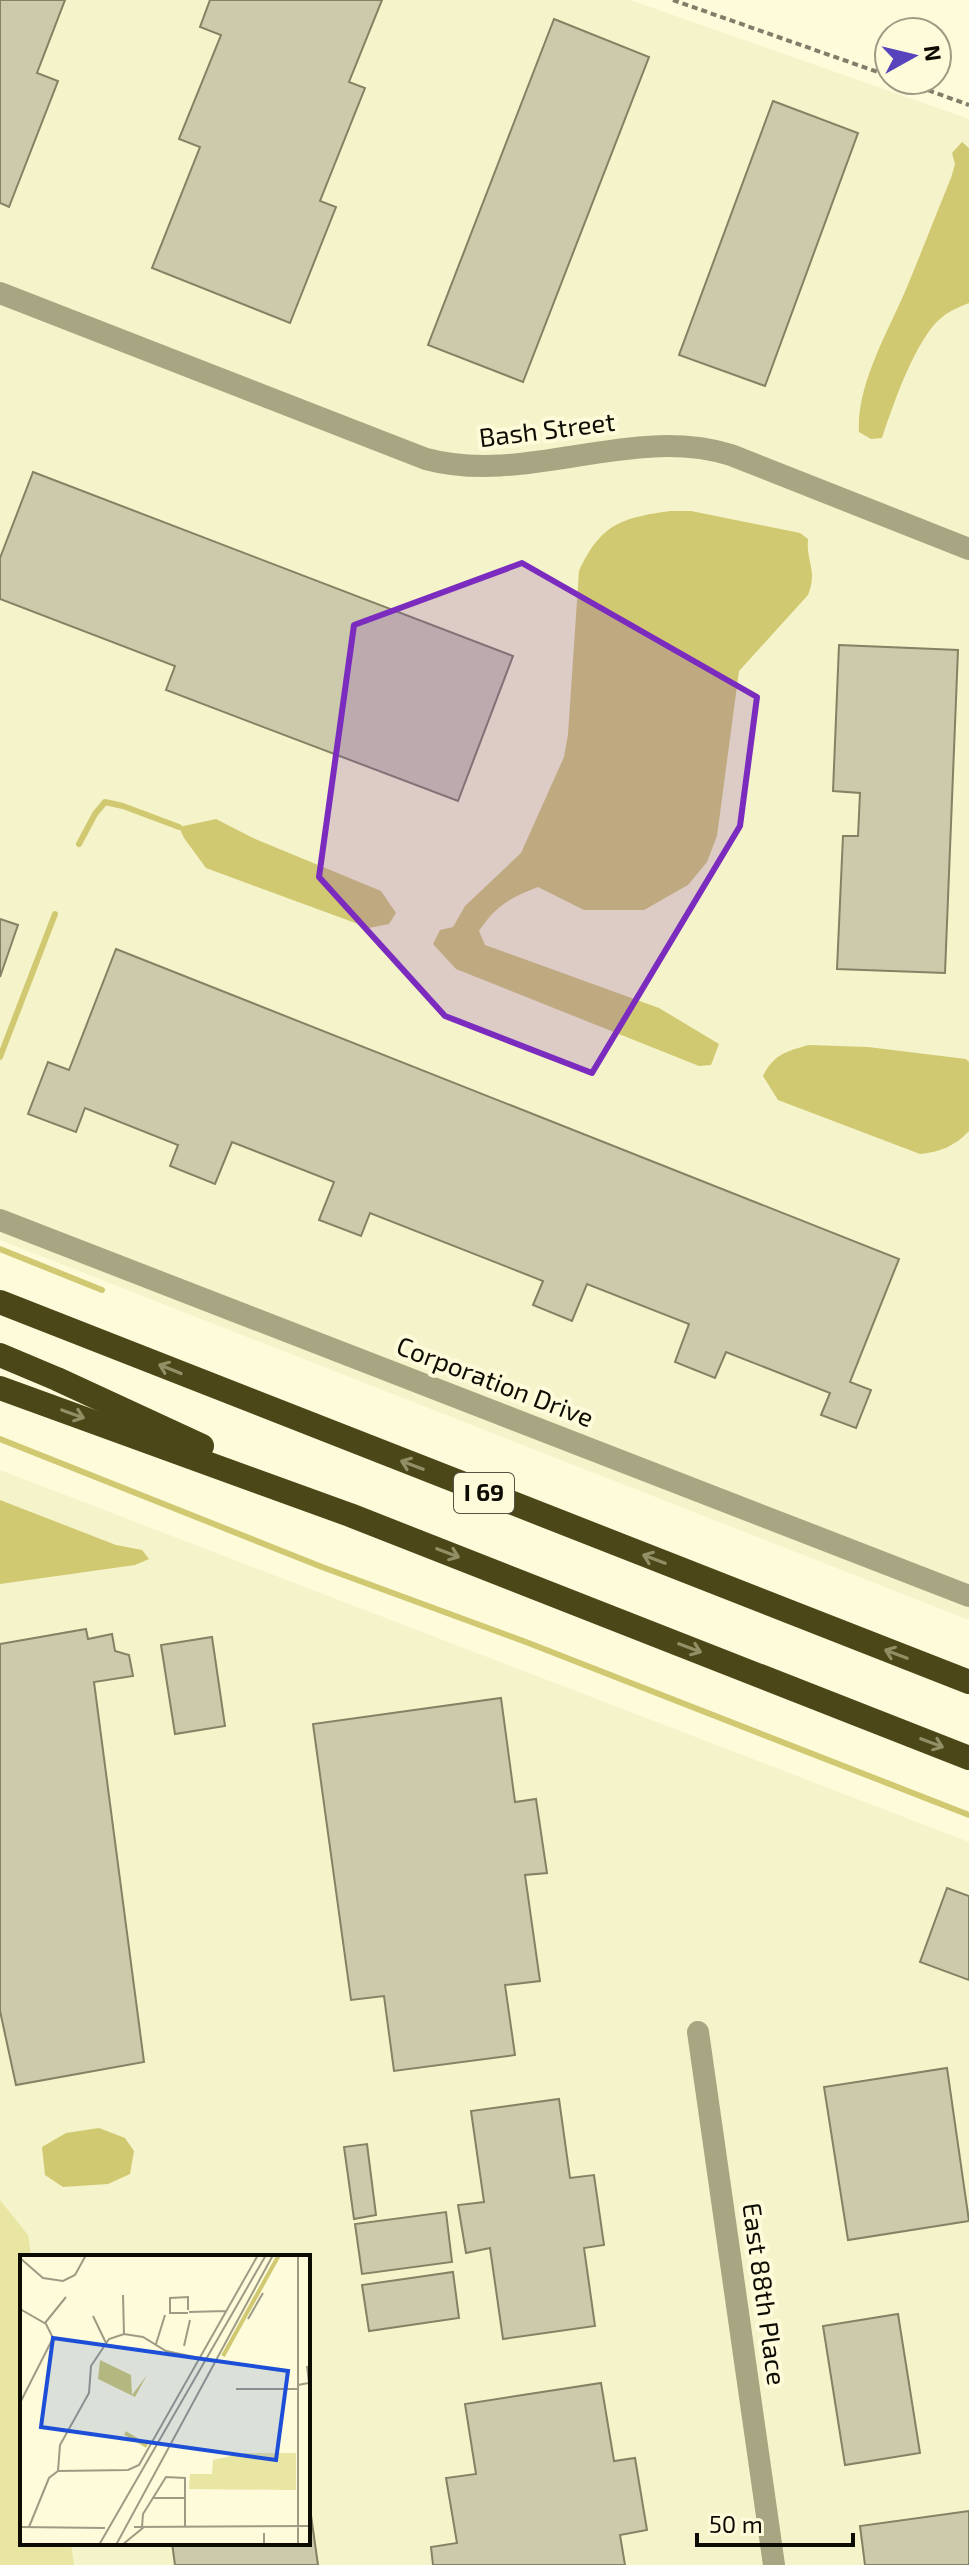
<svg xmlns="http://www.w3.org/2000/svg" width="969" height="2565" font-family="'Exo 2',sans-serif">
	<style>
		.built { fill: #f5f3c9; fill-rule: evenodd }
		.green { fill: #e9e5a2 }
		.water { fill: #d0c971 }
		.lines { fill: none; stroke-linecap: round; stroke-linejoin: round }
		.stream { stroke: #d0c971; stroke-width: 6 }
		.building { fill: #cccaaa; stroke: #848264; stroke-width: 2 }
		.path { stroke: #7f7e69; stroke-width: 4; stroke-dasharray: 6 4; stroke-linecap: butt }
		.minor { stroke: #a8a682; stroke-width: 22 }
		.highway { stroke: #4b4718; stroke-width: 24 }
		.oneway { stroke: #928f66 }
		.marked { fill: #7b2cbf; fill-opacity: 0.2; stroke: #7b2cbf; stroke-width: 6; stroke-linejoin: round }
		.labels { text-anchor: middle; stroke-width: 8; stroke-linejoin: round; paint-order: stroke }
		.shield { fill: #fdfbda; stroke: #555444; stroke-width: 2 }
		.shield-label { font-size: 24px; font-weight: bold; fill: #0d0c03 }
		.street-label { font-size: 26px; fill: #0d0c03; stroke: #fdfbda }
		.inset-river { fill: none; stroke: #d0c971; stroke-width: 4 }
		.inset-road { fill: none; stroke: #9d9b84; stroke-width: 2 }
		.view { fill: #1d4ed8; fill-opacity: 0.15; stroke: #1d4ed8; stroke-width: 4 }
		.inset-edge { fill: none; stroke: #0d0c03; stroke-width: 4 }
	</style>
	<rect width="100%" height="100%" fill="#fdfbda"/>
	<g class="built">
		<polygon points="0,0 630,0 969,119 969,1620 0,1240"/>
		<path d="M0,1470L969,1842V2565H0ZM22,2257H308V2543H22Z"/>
	</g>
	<polygon class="green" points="0,2200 28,2235 31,2257 22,2257 22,2543 71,2543 74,2565 0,2565"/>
	<g class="water">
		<path d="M962,142L969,148V303C959,307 949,311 941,318C915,340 893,405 882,438L871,439L859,432C856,385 889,330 907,287C922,251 936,214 951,178L955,164L952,153Z"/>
		<path d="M670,511H691L800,533L808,539C806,563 818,570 808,595L739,671L717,836L707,862L688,885L644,910H584L538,887C510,898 495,906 479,931L485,945L659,1008L719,1044L711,1065L699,1066L456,969L433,944L440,930L453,927L465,906L521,853L564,757L568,734L579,571C601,524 621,518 670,511Z"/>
		<polygon points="216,819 253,838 381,891 396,913 389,924 369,928 206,868 184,838 179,827"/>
		<path d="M809,1045L868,1047L966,1059L969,1062V1131C955,1146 940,1152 920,1154L778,1100L763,1076C774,1054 787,1051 809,1045Z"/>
		<polygon points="0,1500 116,1545 142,1550 149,1559 135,1565 0,1584"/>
		<polygon points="99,2128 125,2138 134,2151 130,2174 108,2184 63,2187 45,2175 42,2147 66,2133"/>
	</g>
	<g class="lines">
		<g class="stream">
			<polyline points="79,844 95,814 105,802 123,806 179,827"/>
			<polyline points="0,1057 55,914"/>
			<polyline points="0,1249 102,1290"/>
			<polyline points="0,1439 322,1567 526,1642 969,1815"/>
		</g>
	</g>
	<g class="building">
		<polygon points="0,0 65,0 37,73 58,81 9,207 0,203"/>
		<polygon points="210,0 382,0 349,82 365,88 320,201 336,207 290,323 152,268 200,147 179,139 221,35 200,27"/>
		<polygon points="554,19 649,57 523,382 428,345"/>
		<polygon points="773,101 858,133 765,386 679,355"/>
		<polygon points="33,472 513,656 458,801 166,690 175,666 0,599 0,558"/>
		<polygon points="839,645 958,650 945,973 837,969 843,836 858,836 860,793 833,791"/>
		<polygon points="0,919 18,925 0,977"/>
		<polygon points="116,949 899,1259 850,1382 871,1390 856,1428 821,1415 830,1393 726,1352 715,1378 675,1362 689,1324 587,1284 572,1321 533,1305 543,1281 370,1213 361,1236 319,1220 334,1182 232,1142 215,1184 170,1166 178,1145 85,1108 76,1132 28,1114 48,1062 69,1070"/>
		<polygon points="86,1629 88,1639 112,1634 115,1651 129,1655 133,1676 94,1682 144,2062 16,2085 0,2011 0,1644"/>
		<polygon points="212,1637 225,1726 175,1734 161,1645"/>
		<polygon points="501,1698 515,1802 536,1799 547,1873 525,1875 540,1981 505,1985 515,2055 394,2071 384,1996 351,2000 313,1724"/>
		<polygon points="947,1888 969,1896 969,1980 920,1962"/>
		<polygon points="947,2068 969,2221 848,2240 824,2087"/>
		<polygon points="559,2099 570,2178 594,2175 604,2245 584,2248 595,2326 503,2339 490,2248 466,2253 458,2205 484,2202 471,2111"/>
		<polygon points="367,2144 376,2215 354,2219 344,2147"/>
		<polygon points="446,2212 452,2262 362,2274 355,2224"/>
		<polygon points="453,2272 459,2318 369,2331 362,2285"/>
		<polygon points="898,2314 920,2453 845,2465 823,2326"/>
		<polygon points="601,2383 614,2461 635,2458 647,2530 620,2535 625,2565 433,2565 431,2547 457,2543 446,2478 476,2474 465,2404"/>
		<polygon points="308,2494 318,2565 175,2565 172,2543 308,2543"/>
		<polygon points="969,2511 969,2565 865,2565 860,2526"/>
	</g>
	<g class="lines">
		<g class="path">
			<polyline points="673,0 889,76"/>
			<polyline points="900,80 969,105"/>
		</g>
		<g class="minor">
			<path d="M0,293L426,459C527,486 630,424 731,455L969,549"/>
			<polyline points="0,1220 969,1596"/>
			<polyline points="698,2032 774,2565"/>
		</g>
		<g class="highway">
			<polyline points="0,1302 969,1682"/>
			<polyline points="0,1355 57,1379 202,1446"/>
			<polyline points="0,1388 350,1515 969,1758"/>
		</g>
	</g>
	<defs><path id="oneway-shaft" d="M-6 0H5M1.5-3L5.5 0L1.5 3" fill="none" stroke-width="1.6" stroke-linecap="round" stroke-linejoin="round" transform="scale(2)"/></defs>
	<g class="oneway">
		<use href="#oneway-shaft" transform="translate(170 1369) rotate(-158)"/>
		<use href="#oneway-shaft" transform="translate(73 1414) rotate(20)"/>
		<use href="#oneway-shaft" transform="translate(412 1465) rotate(-159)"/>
		<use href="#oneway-shaft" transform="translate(448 1553) rotate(21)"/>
		<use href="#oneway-shaft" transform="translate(654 1559) rotate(-159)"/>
		<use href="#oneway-shaft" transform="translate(690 1648) rotate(21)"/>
		<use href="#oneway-shaft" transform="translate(896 1654) rotate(-159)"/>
		<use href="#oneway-shaft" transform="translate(932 1743) rotate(21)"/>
	</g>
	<path class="marked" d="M522,563L757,697L740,826L592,1073L445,1016L319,877L354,625Z"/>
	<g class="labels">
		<rect class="shield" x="454" y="1473" width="60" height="40" rx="6"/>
		<g class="shield-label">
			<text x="484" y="1501">I 69</text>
		</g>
		<g class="street-label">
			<text transform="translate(547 430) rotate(-7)" y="9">Bash Street</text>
			<text transform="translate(495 1382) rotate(21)" y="9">Corporation Drive</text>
			<text transform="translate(764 2294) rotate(82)" y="9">East 88th Place</text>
		</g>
	</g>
	<g transform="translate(20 2255)">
		<rect width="290" height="290" fill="#fdfbda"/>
		<path d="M226,198H276V235L169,234L170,219H192L193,205Z" fill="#e9e5a2"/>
		<path d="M80,105L111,120L112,140L127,120L115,142L78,124Z" fill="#d0c971"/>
		<path class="inset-river" d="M203,101L259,0M105,178L127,191"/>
		<path class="inset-road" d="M0,3L23,23L43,26L55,20L66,0M103,40L104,79M0,54L26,69L33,83L0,148M168,55V42L150,43V58H168M169,57L206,56M73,61L86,88M228,64L243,38M25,68L46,42M136,89L145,60M164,91L170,65M278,130L289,128L287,111M216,134H278M38,216L108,215L119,210L238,0M38,216L40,190L69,138L71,111L89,84L104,79L123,82L146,96L179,103M132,243H166M0,272L85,273M9,272L29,223L38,216M114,272L290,271M122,272L123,259L146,222L165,223V272M188,289L244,290V278M79,290L246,0M96,290L253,0M102,290L124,272M278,290V0"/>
		<path class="view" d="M33,83L268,116L256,205L21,172Z"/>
		<rect width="290" height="290" class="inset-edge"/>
	</g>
	<g transform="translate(913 56) rotate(82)"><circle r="38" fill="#fdfbda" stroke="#9d9b84" stroke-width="2"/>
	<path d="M0-6L14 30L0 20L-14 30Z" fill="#5744bc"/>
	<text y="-12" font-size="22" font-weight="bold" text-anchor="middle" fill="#0d0c03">N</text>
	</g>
	<path d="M697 2533v12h156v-12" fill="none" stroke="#0d0c03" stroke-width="4"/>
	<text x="709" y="2533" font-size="24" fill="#0d0c03" stroke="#fdfbda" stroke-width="6" paint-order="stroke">50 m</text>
</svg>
